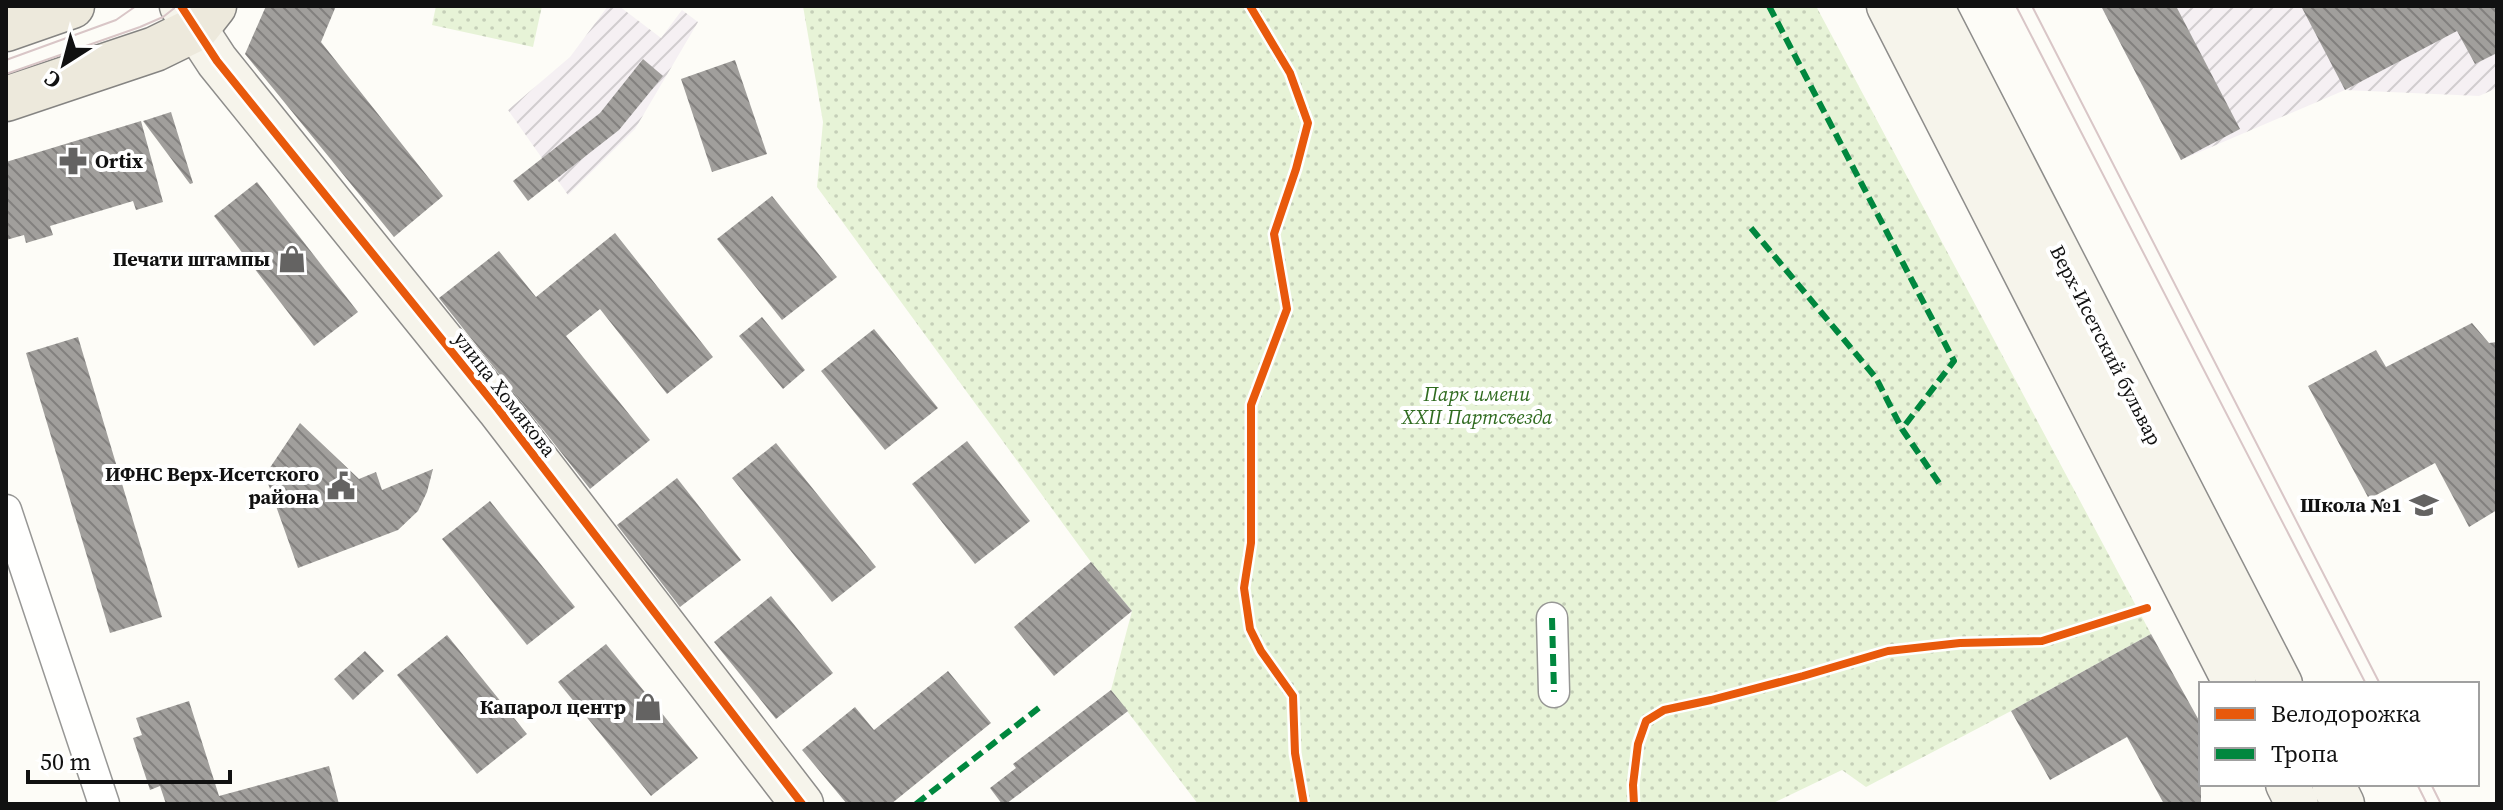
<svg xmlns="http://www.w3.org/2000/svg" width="2503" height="810" font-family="'Source Serif 4',serif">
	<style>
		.industrial { fill: url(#industrial-furrows) }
		.park { fill: url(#park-dots) }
		.building { fill: url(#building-back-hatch) }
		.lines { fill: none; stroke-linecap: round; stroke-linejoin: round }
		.street-casing { stroke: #979795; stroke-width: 33 }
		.secondary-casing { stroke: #8e8d8b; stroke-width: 45 }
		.primary-casing { stroke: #858482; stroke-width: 47 }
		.street { stroke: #fffffe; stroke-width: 30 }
		.secondary { stroke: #f6f4eb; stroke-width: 42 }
		.primary { stroke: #ede9dc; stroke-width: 44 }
		.tram { stroke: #d9c6c7; stroke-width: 2 }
		.quiet { stroke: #00873e; stroke-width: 6; stroke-dasharray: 12 6; stroke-linecap: butt }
		.cycleway-casing { stroke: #fff; stroke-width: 13 }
		.cycleway { stroke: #e8590c; stroke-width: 8 }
		.labels { text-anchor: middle; stroke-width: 8; stroke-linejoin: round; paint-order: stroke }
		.poi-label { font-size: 20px; font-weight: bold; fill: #111; stroke: #fff; text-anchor: end }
		.street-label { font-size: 20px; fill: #111; stroke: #fff }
		.park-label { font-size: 20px; font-style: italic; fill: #2f6b1f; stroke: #fff }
	</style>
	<defs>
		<pattern id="industrial-furrows" width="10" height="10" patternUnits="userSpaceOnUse" patternTransform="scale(2)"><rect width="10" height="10" fill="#f5f0f3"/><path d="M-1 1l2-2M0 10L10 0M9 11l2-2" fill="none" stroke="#d1cdcf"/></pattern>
		<pattern id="park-dots" width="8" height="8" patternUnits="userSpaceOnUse" patternTransform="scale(2)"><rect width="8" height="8" fill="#e7f3d7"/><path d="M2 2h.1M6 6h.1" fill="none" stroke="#c5cfb8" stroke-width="1.8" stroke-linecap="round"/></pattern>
		<pattern id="building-back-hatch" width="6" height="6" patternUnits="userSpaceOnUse" patternTransform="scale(2)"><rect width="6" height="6" fill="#a19f9c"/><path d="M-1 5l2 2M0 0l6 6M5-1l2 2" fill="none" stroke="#82807e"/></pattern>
	</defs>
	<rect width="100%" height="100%" fill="#fdfcf7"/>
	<g class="industrial">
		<polygon points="608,6 619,6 661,38 682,10 698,22 635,129 568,195 508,110 570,57"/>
		<polygon points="2101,6 2497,6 2497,88 2479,96 2345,90 2181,160"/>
	</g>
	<g class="park">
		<polygon points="436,6 542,6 533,47 432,25"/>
		<polygon points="803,6 1816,6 2151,634 2011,711 1866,787 1842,770 1771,804 1198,804 1111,690 1132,611 1091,562 817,187 823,122"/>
	</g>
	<g class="building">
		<polygon points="266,6 336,6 321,42 443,196 394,237 245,54"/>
		<polygon points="2101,6 2176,6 2240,129 2181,160"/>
		<polygon points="2301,6 2497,6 2497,53 2475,64 2457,31 2345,90"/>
		<polygon points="643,59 663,76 619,130 528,201 513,181 600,113"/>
		<polygon points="735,60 767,154 712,172 681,79"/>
		<polygon points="171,112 193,183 190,184 143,121"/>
		<polygon points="141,121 163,202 136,210 133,201 50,226 53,235 26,243 24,235 6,240 6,162"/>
		<polygon points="257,182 358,312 314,346 214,216"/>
		<polygon points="772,196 837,277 782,320 717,239"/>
		<polygon points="615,233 713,357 667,394 600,309 566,336 650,440 590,489 439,298 499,251 536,297"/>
		<polygon points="762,317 805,370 783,389 739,336"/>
		<polygon points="2472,323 2489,343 2497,342 2497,510 2469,527 2435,463 2369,499 2308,386 2376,350 2386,367"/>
		<polygon points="874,329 938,408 885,450 821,371"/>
		<polygon points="78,337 162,617 110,633 26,353"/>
		<polygon points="300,423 359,479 376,472 382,490 433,469 427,492 418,511 398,530 298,568 265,475"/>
		<polygon points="967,441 1030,521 975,564 912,484"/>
		<polygon points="776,443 876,567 832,602 732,478"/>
		<polygon points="677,478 741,560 680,607 617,525"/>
		<polygon points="490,501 575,607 527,645 442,539"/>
		<polygon points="1091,562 1132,611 1054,676 1014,627"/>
		<polygon points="771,596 833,673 776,719 714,642"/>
		<polygon points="2151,634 2201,724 2201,804 2164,804 2127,737 2050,780 2011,711"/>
		<polygon points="447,635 527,734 477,774 397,675"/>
		<polygon points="606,644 698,758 651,796 558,682"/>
		<polygon points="365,651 384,671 353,700 334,679"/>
		<polygon points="948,671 991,723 891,804 847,804 802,750 855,707 874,730"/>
		<polygon points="1111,690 1128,711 1006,804 1002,804 990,788 1016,768 1013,764"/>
		<polygon points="189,701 219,796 329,766 339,804 166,804 160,786 150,790 133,738 142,735 136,718"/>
	</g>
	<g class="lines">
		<defs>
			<g id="street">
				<polyline points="6,510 104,804"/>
				<polyline points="1552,618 1554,692"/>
			</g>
			<g id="secondary">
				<polyline points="181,6 217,61 498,409 802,804"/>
				<polyline points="1888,6 2235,684"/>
				<polyline points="1932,6 2281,684"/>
				<polyline points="2287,784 2297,804"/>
				<polyline points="2333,784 2343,804"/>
			</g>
			<g id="primary">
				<polyline points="6,29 72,6"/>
				<polyline points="6,99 155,49 196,29 214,6"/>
			</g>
		</defs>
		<use href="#street" class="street-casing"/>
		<use href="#secondary" class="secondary-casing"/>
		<use href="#primary" class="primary-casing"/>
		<use href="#street" class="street"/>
		<use href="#secondary" class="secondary"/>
		<use href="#primary" class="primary"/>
		<g class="tram">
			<polyline points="2016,6 2366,684"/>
			<polyline points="2032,6 2380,684"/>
			<polyline points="6,60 116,20 136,6"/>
			<polyline points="6,74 140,27 163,17 177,6"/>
			<polyline points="2417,784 2427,804"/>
			<polyline points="2431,784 2441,804"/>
		</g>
		<g class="quiet">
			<polyline points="1769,6 1954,361 1902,429"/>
			<polyline points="1751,228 1876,378 1902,429 1941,486"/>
			<polyline points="1552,618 1554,692"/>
			<polyline points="916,804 1040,707"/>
		</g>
		<defs>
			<g id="cycleway">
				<polyline points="181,6 217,61 498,409 802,804"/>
				<polyline points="1250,6 1290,73 1308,123 1296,169 1274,234 1287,309 1251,405 1251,543 1244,588 1250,629 1261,651 1293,696 1295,753 1304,804"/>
				<polyline points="1634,804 1633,785 1638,744 1646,721 1664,710 1711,700 1803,676 1888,651 1960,643 2042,641 2147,608"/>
			</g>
		</defs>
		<use href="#cycleway" class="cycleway-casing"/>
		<use href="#cycleway" class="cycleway"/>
	</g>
	<defs>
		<symbol id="pharmacy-bare" viewBox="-9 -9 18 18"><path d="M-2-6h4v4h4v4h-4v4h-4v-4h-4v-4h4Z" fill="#646362" stroke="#fff" stroke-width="2.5" paint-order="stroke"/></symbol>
		<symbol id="shop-bare" viewBox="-9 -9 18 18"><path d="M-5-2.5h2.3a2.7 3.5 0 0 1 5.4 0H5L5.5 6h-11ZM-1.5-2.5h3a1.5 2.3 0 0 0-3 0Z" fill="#646362" stroke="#fff" stroke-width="2.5" paint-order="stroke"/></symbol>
		<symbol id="civic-bare" viewBox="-9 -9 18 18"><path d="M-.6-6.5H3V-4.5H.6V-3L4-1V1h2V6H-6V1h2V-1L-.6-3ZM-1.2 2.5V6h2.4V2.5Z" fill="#646362" stroke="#fff" stroke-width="2.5" paint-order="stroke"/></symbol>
		<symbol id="school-bare" viewBox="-9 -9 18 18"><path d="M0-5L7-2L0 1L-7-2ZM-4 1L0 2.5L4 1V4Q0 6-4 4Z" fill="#646362" stroke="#fff" stroke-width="2.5" paint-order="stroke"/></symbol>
	</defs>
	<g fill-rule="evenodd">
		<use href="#pharmacy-bare" x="53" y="141" width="40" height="40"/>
		<use href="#shop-bare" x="272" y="239" width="40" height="40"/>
		<use href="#civic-bare" x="321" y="466" width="40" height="40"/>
		<use href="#school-bare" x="2404" y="485" width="40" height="40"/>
		<use href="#shop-bare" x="628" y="687" width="40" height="40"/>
	</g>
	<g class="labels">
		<g class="poi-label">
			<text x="95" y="168" text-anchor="start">Ortix</text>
			<text x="270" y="266">Печати штампы</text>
			<text x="319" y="481">ИФНС Верх-Исетского<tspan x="319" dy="23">района</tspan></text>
			<text x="2402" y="512">Школа №1</text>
			<text x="626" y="714">Капарол центр</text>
		</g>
		<g class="street-label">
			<text transform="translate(2106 345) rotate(63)" y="7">Верх-Исетский бульвар</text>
			<text transform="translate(505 394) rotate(52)" y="7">улица Хомякова</text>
		</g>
		<g class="park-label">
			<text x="1477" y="401">Парк имени<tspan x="1477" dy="23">XXII Партсъезда</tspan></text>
		</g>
	</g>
	<rect width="2503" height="810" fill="none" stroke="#111111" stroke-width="16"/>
	<rect x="2199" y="682" width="280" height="104" fill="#ffffff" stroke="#a0a0a0" stroke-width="2"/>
	<rect x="2215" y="708" width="40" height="12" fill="#e8590c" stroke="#a0a0a0" stroke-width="2"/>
	<text x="2271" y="722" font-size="24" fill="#111111">Велодорожка</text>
	<rect x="2215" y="748" width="40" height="12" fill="#00873e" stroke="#a0a0a0" stroke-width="2"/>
	<text x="2271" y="762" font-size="24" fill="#111111">Тропа</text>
	<g transform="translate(64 64) rotate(216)" stroke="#ffffff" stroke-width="6" paint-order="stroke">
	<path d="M0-6L14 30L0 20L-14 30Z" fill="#111111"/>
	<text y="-12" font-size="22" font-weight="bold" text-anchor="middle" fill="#111111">С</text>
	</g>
	<path d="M28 770v12h202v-12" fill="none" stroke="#111111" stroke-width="4"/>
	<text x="40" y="770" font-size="24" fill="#111111" stroke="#ffffff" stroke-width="6" paint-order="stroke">50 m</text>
</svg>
